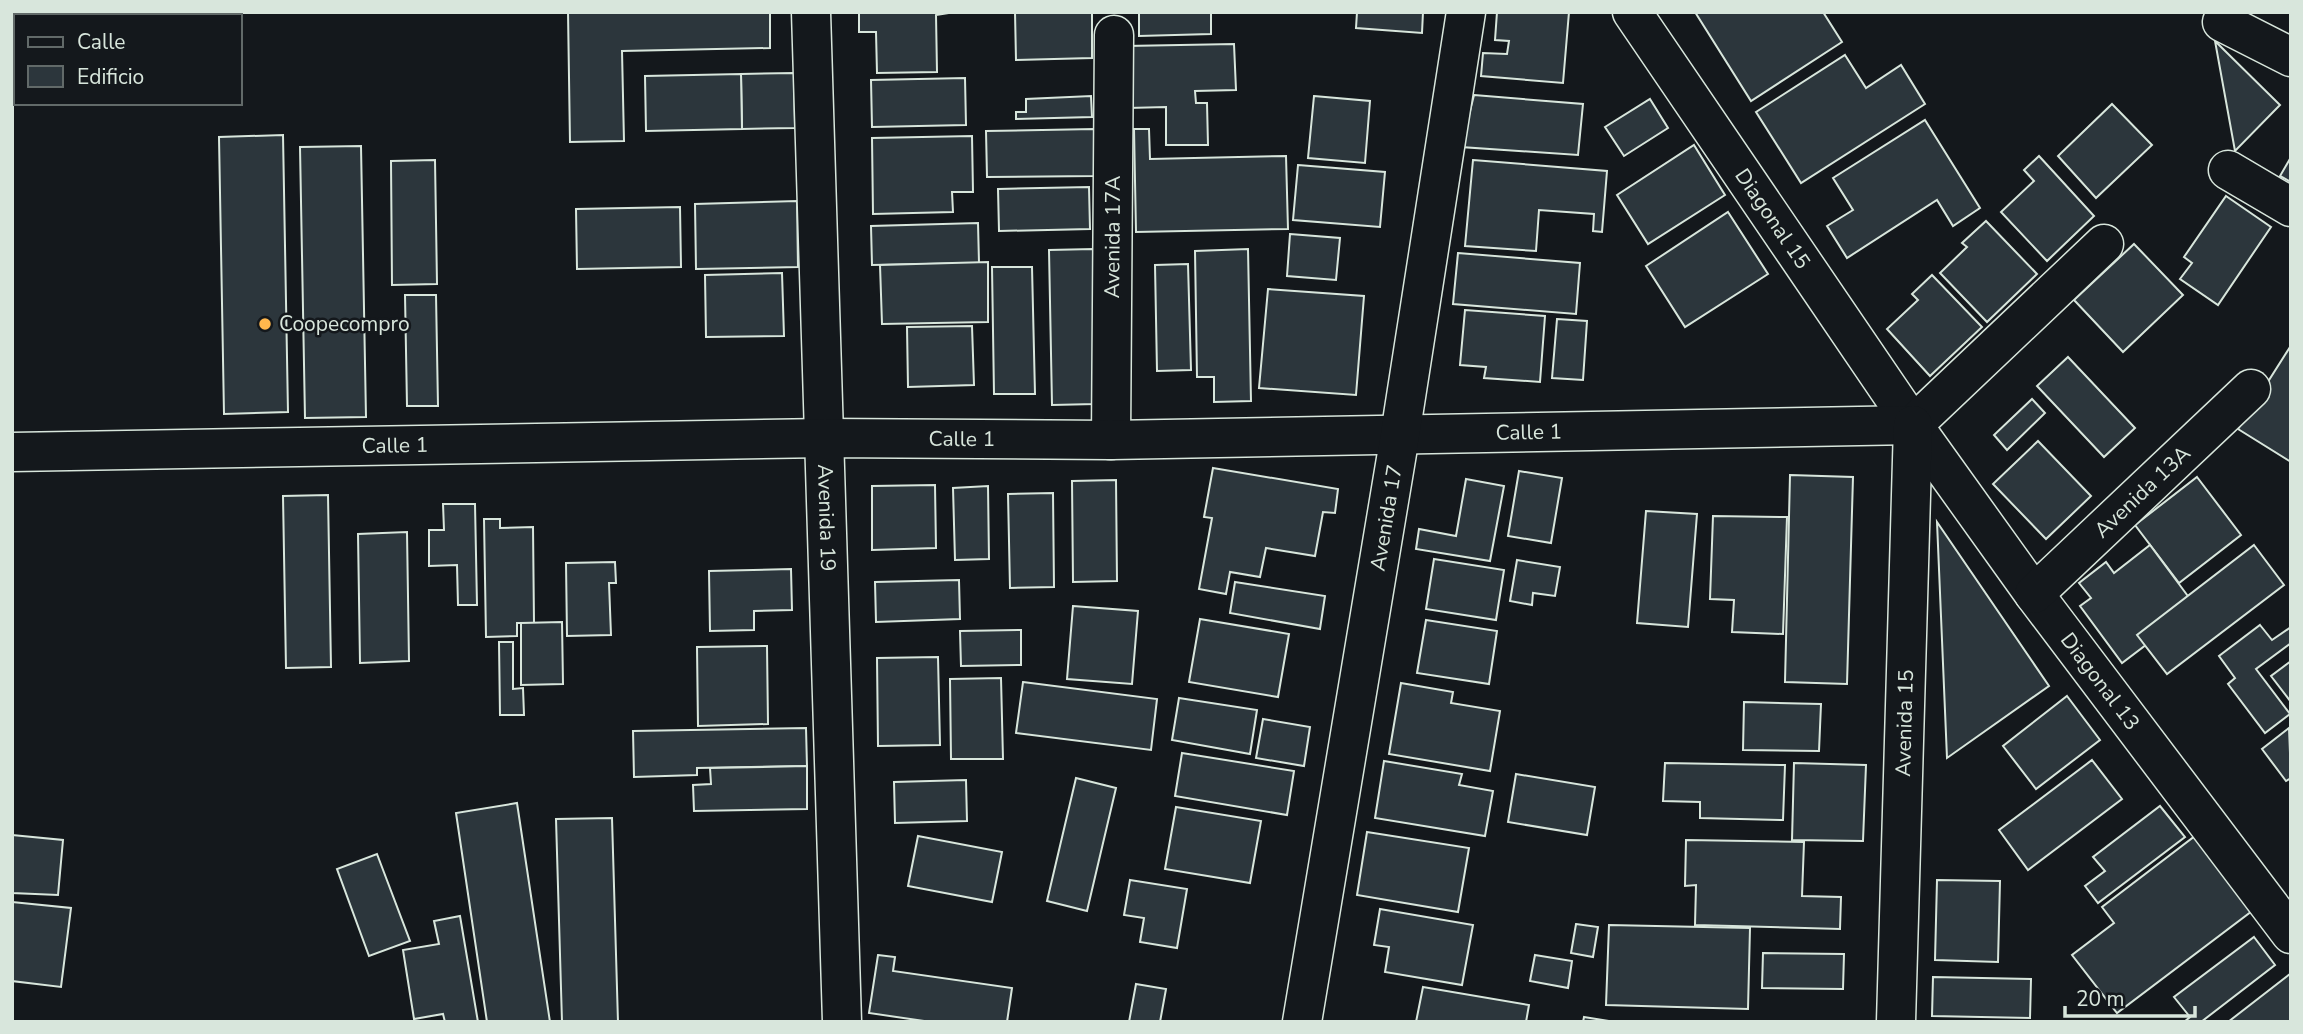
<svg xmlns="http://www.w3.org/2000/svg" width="2303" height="1034" font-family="'Nunito Sans',sans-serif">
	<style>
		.building { fill: #2c363c; stroke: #d8e6dc; stroke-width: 2 }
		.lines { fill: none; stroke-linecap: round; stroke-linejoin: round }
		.minor-casing { stroke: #d8e6dc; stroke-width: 41 }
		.minor { stroke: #14181c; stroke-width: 38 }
		.poi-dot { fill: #ffb74d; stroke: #14181c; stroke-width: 2.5 }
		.labels { text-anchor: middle; stroke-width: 5; stroke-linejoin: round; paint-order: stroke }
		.street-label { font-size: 21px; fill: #d8e6dc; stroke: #14181c }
		.poi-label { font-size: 21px; fill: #d8e6dc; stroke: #14181c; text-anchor: start }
	</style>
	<rect width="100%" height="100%" fill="#14181c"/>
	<g class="building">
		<polygon points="568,12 770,12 770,48 622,51 624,141 570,142"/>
		<polygon points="859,12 955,12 936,15 937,72 877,73 876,32 859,32"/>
		<polygon points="1015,12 1092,12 1092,58 1016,60"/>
		<polygon points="1139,12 1211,12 1211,34 1139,36"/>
		<polygon points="1357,12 1423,12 1422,33 1356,28"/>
		<polygon points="1497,12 1569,12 1563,83 1481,76 1483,53 1507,54 1509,41 1495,40"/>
		<polygon points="1695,12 1823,12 1842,42 1751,101"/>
		<polygon points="2215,41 2280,105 2235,151"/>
		<polygon points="1234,44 1236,90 1195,91 1196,103 1207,103 1208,145 1166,145 1166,107 1128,108 1126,46"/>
		<polygon points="1845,55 1866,88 1901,65 1925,104 1801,183 1756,112"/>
		<polygon points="794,73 795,128 742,129 741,74"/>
		<polygon points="741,74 742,129 646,131 645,76"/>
		<polygon points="965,78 966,125 872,127 871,80"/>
		<polygon points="1474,95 1583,104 1578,155 1461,147"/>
		<polygon points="1091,96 1092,117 1016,119 1016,112 1026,112 1026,99"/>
		<polygon points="1314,96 1370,101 1365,163 1308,158"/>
		<polygon points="1650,99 1668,128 1624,156 1605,127"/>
		<polygon points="2112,104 2152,145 2096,198 2058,156"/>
		<polygon points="1925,120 1980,208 1953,226 1937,200 1847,258 1827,226 1853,210 1833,178"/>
		<polygon points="1094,129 1095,176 987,177 986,131"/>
		<polygon points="1134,129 1149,129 1150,159 1286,156 1288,229 1136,232"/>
		<polygon points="283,135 288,412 224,414 219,137"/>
		<polygon points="972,136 973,192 952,192 953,212 873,214 872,138"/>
		<polygon points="1694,145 1725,195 1648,244 1617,195"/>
		<polygon points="361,146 366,417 305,418 300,147"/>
		<polygon points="2039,156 2094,216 2047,261 2001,212 2034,181 2024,170"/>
		<polygon points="2291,157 2291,182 2280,176"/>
		<polygon points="435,160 437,284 392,285 391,161"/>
		<polygon points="1473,160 1607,171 1602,232 1593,231 1594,214 1539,210 1536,251 1465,246"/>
		<polygon points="1298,165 1385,172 1380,227 1293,220"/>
		<polygon points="1089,187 1090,229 999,231 998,189"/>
		<polygon points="2226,196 2271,227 2218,305 2180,279 2192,263 2184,257"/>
		<polygon points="797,201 798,267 696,269 695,204"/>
		<polygon points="680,207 681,267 577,269 576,209"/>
		<polygon points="1728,212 1768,274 1685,327 1646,266"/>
		<polygon points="1986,221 2037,274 1987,322 1940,273 1967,247 1962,243"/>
		<polygon points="978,223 979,263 872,265 871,226"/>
		<polygon points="1290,234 1340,238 1336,280 1287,276"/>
		<polygon points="2134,244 2183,295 2123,352 2074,300"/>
		<polygon points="1093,249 1095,404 1052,405 1049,250"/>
		<polygon points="1248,249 1251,401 1214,402 1214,377 1197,377 1195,251"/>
		<polygon points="1458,253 1580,263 1576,314 1453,304"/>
		<polygon points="988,262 988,322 882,324 880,265"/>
		<polygon points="1188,264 1191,370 1157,371 1155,265"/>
		<polygon points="992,267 1032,267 1035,394 994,394"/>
		<polygon points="782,273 784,336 706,337 705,275"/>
		<polygon points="1932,275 1982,327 1930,376 1887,329 1918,300 1912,294"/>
		<polygon points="1268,289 1364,296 1356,395 1259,388"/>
		<polygon points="405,295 436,295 438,406 407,406"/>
		<polygon points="1465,310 1545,316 1540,382 1484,378 1486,367 1460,365"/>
		<polygon points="1557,319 1587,321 1583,380 1552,378"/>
		<polygon points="972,326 974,385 908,387 907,327"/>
		<polygon points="2290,347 2291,347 2291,462 2238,429"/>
		<polygon points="2068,357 2135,428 2104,457 2037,386"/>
		<polygon points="2032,399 2045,413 2007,450 1994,435"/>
		<polygon points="2038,441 2091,496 2046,539 1993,484"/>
		<polygon points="1213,468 1338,489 1335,513 1323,512 1315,556 1266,548 1260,577 1230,572 1226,594 1199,589 1212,518 1204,517"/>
		<polygon points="1519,471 1562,478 1551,543 1508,536"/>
		<polygon points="1790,475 1853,477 1847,684 1785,682"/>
		<polygon points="2197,477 2241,535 2179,583 2135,525"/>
		<polygon points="1466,479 1504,486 1490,561 1416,549 1419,529 1456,536"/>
		<polygon points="1116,480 1117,581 1073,582 1072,481"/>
		<polygon points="935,485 936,548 872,550 872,486"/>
		<polygon points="988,486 989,559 955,560 953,488"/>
		<polygon points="1053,493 1054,587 1010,588 1008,494"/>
		<polygon points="328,495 331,667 286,668 283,496"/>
		<polygon points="443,504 475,504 477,605 458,605 457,565 429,566 429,530 444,530"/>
		<polygon points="1646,511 1697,514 1688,627 1637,623"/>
		<polygon points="1713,516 1787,517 1783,634 1732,632 1734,600 1710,599"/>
		<polygon points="484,519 500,519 500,528 533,527 534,623 517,623 517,636 486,637"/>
		<polygon points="1937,522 2049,686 1947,758"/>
		<polygon points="407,532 409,661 360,663 358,534"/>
		<polygon points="2150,545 2196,607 2122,663 2080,606 2091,598 2079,583 2106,562 2114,573"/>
		<polygon points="2254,545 2284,585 2167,674 2137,635"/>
		<polygon points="1434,559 1504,570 1496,620 1426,609"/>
		<polygon points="1517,560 1560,567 1555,596 1533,593 1532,605 1510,601"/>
		<polygon points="615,562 616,583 609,583 611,635 567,636 566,563"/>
		<polygon points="791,569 792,610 754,611 754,630 710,631 709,571"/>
		<polygon points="959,580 960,619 876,622 875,582"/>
		<polygon points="1235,582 1325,596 1320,629 1230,613"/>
		<polygon points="1073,606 1138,611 1132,684 1067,679"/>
		<polygon points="1200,619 1289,634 1278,697 1189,682"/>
		<polygon points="1426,620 1497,631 1489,684 1417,673"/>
		<polygon points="562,622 563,684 521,685 521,623"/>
		<polygon points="2260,625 2272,640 2291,627 2291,643 2256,669 2290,714 2265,733 2228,684 2235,678 2219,656"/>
		<polygon points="1021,630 1021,665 961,666 960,631"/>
		<polygon points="499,642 513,642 513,689 523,688 524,715 500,715"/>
		<polygon points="767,646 768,724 698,726 697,647"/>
		<polygon points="938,657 940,745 878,746 877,658"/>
		<polygon points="2291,661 2291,702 2271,676"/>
		<polygon points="1001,678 1003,759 951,759 950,679"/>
		<polygon points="1023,682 1157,699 1151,750 1016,733"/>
		<polygon points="1401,683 1453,692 1451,703 1500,711 1490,771 1389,754"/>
		<polygon points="2067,696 2100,740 2036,789 2003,746"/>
		<polygon points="1179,698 1257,710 1250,754 1172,740"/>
		<polygon points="1744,702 1821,704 1819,751 1743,750"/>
		<polygon points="1263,719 1310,727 1304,766 1256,758"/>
		<polygon points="806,728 807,766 697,768 697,775 634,777 633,731"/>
		<polygon points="2289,728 2291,778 2286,781 2262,749"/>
		<polygon points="1182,753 1294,771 1287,815 1175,796"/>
		<polygon points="2092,760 2122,799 2028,870 1999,830"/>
		<polygon points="1384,761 1462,774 1459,785 1493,791 1485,836 1375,818"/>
		<polygon points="1665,763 1785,765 1783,820 1700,818 1700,802 1663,801"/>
		<polygon points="1794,763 1866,765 1863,841 1792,840"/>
		<polygon points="807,766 807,809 694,811 693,785 711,784 710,768"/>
		<polygon points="1516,774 1595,787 1587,835 1508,822"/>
		<polygon points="1076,778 1116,788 1087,911 1047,901"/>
		<polygon points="966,780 967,821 895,823 894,782"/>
		<polygon points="517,803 550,1022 487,1022 456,813"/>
		<polygon points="2160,806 2185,837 2098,903 2085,886 2105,871 2093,857"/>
		<polygon points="1176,807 1261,821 1250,883 1165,869"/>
		<polygon points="612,818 618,1022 562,1022 556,819"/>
		<polygon points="1367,832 1469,848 1458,912 1357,895"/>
		<polygon points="12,835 63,840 58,895 12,893"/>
		<polygon points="918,836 1002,852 992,902 908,886"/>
		<polygon points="2195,836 2252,911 2117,1013 2072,955 2114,923 2102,907"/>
		<polygon points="1686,840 1804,842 1802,896 1841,897 1840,929 1695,925 1696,885 1685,886"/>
		<polygon points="377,854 410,941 369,956 337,869"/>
		<polygon points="1130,880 1187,889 1177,948 1140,942 1144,918 1124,915"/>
		<polygon points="1937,880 2000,881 1998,962 1935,960"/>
		<polygon points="12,902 71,908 61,987 12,981"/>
		<polygon points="1380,909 1473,925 1462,985 1385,972 1389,947 1374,945"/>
		<polygon points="460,916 478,1022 445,1022 443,1014 414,1019 403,950 439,944 434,921"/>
		<polygon points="1576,924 1598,927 1593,957 1571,953"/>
		<polygon points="1609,925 1750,928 1748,1009 1606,1005"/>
		<polygon points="2254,937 2275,965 2201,1022 2184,1022 2190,1017 2174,997"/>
		<polygon points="1763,953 1844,954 1843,989 1762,988"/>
		<polygon points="878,955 895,957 893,971 1012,988 1007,1022 931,1022 869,1013"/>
		<polygon points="1535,955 1572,961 1568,988 1530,981"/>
		<polygon points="2290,974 2291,1022 2228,1022"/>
		<polygon points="1933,977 2031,979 2030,1018 1932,1016"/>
		<polygon points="1136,984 1166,989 1160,1022 1129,1022"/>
		<polygon points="1423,987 1529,1005 1526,1022 1416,1022"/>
		<polygon points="1584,1017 1615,1022 1583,1022"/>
	</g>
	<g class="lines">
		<defs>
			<g id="minor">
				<path id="s1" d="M811,12L842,1022"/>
				<path id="s2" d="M1632,12L1913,425L2034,594L2291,934"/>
				<polyline points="2222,22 2291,57"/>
				<polyline points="2228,170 2291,207"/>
				<polyline points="1913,425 2104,244"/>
				<path id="s3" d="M1111,440L1114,35"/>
				<path id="s4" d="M12,452L825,438L1111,440L1913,425"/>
				<path id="s5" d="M2034,594L2251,389"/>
				<path id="s6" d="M1302,1022L1400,435L1466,12"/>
				<path id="s7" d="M1896,1022L1913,425"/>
			</g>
		</defs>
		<use href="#minor" class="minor-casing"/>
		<use href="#minor" class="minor"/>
	</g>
	<circle class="poi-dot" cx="265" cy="324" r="7"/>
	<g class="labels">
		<g class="street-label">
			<text dy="7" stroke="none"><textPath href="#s2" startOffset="250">Diagonal 15</textPath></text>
			<text dy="7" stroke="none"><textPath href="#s3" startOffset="203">Avenida 17A</textPath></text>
			<text dy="7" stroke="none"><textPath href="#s4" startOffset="1517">Calle 1</textPath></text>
			<text dy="7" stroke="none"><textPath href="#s4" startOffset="950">Calle 1</textPath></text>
			<text dy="7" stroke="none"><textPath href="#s4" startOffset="383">Calle 1</textPath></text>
			<text dy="7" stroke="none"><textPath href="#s5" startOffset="149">Avenida 13A</textPath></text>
			<text dy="7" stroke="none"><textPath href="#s1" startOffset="506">Avenida 19</textPath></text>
			<text dy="7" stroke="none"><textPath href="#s6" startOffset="511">Avenida 17</textPath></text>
			<text dy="7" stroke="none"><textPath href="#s2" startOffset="817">Diagonal 13</textPath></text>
			<text dy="7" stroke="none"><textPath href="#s7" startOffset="299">Avenida 15</textPath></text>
		</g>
		<g class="poi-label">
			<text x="279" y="331">Coopecompro</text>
		</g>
	</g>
	<rect width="2303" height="1034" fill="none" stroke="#d8e6dc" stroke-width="28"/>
	<rect x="14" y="14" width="228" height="91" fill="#14181c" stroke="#626a69" stroke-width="2"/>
	<rect x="28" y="37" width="35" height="10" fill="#14181c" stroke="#626a69" stroke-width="2"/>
	<text x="77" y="49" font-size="21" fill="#d8e6dc">Calle</text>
	<rect x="28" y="66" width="35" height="21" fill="#2c363c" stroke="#626a69" stroke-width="2"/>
	<text x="77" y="84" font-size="21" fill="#d8e6dc">Edificio</text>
	<path d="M2065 1006v10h130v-10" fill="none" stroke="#d8e6dc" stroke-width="3.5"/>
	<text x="2076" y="1006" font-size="21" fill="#d8e6dc" stroke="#14181c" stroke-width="5" paint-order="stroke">20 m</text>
</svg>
